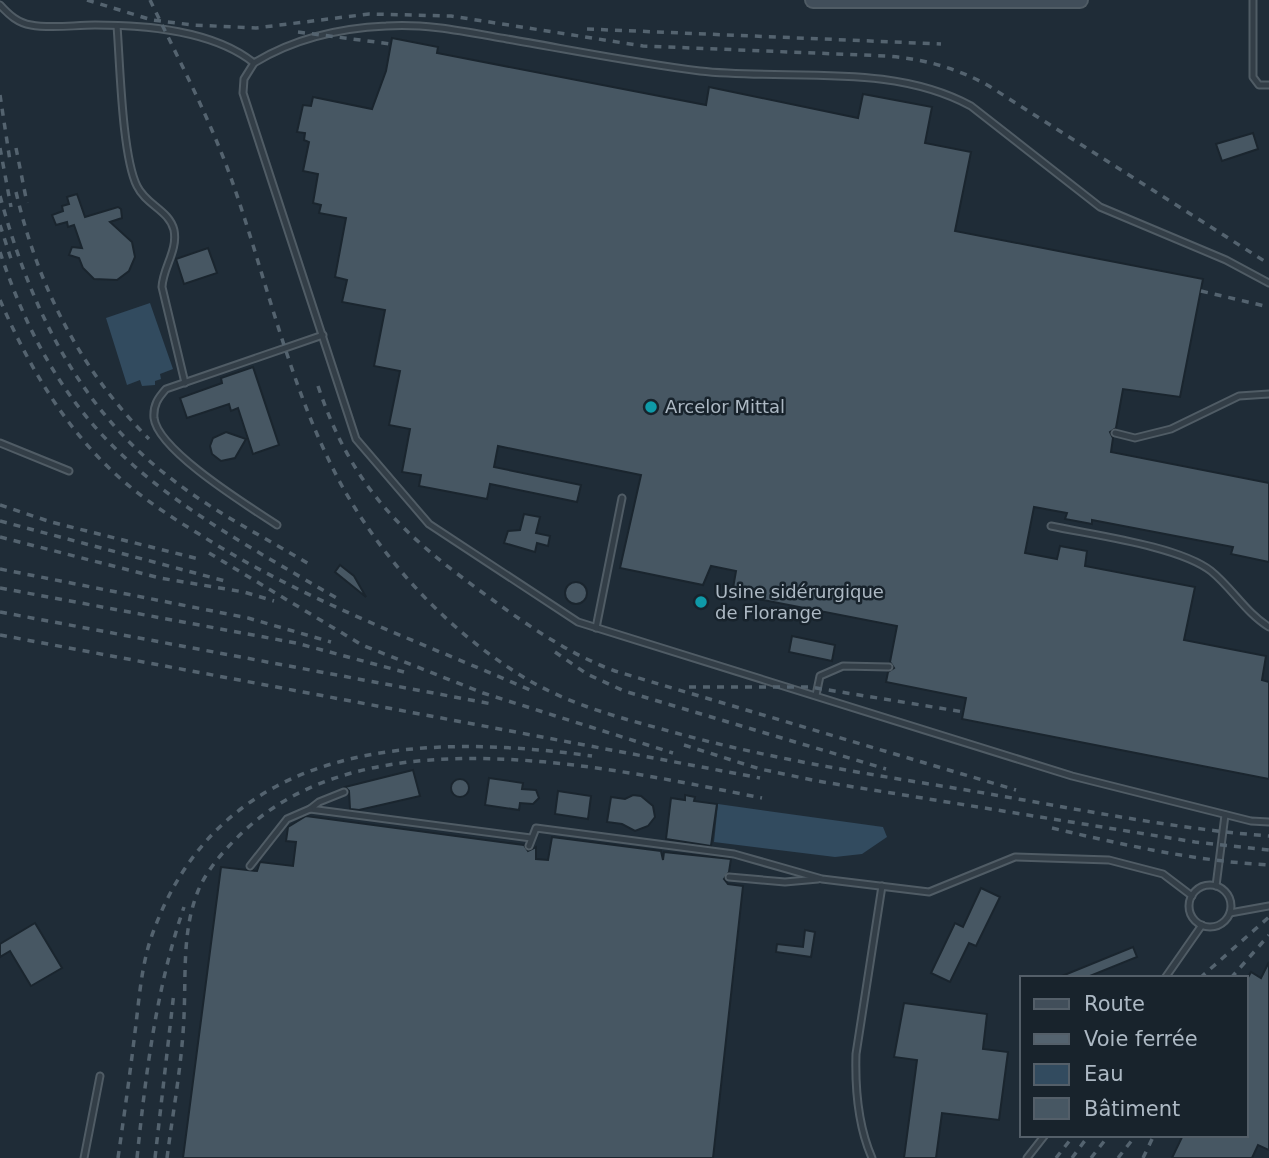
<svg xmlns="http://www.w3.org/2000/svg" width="1269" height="1158" font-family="'DejaVu Sans',sans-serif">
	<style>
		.water { fill: #324b5f }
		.building { fill: #475763; stroke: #1a252e; stroke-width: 2 }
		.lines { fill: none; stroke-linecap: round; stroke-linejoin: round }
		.service-casing { stroke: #505c65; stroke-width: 9 }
		.secondary-casing { stroke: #505c65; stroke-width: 18 }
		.service { stroke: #333e47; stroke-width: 5 }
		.secondary { stroke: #414e5a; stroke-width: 14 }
		.rail { stroke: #54636f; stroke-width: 3.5; stroke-dasharray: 7 7; stroke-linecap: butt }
		.culture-dot { fill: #0f9aa8; stroke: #18232c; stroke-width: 2.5 }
		.labels { text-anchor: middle; stroke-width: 5; stroke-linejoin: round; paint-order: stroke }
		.poi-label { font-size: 18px; fill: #adb9c4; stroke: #18232c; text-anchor: start }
	</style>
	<rect width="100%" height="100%" fill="#1f2c37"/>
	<g class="water">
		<polygon points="150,303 173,369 160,374 161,379 155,381 155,385 142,386 140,380 127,385 106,318"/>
		<polygon points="718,804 883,827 887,837 862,854 835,857 714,842"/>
	</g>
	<g class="building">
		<polygon points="392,38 438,47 437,53 706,105 709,87 858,118 863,94 932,107 925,143 971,152 955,231 1203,279 1180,397 1123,389 1116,428 1110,432 1113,438 1111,452 1269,483 1269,562 1231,554 1233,547 1092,520 1092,524 1065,519 1067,513 1034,507 1025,553 1057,559 1060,546 1087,551 1085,566 1195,587 1184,640 1266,656 1262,680 1269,682 1269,779 962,719 966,698 886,682 888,672 894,668 890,662 897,626 732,594 736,571 711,566 703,585 620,568 641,475 498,446 494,467 581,485 577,502 490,484 487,499 419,486 421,475 402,472 410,429 389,425 400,371 374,366 385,310 342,302 347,280 335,277 346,218 319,213 321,205 313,203 318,174 303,171 309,142 304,140 305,133 297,132 303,105 311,106 313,97 372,109 386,71"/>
		<polygon points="1253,133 1258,149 1222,161 1216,144"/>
		<polygon points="77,194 85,217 118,207 121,209 122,218 110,222 132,242 135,257 129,271 117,280 94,279 83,268 79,258 69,255 72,247 82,248 74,225 68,227 67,222 56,225 52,215 63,211 62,206 69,204 67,197"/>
		<polygon points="208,248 217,273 184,284 176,259"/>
		<polygon points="253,367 279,445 253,454 238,408 231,411 229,404 187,418 180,398 222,383 221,378"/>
		<polygon points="226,432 246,439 235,458 221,461 212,454 210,446 213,438"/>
		<polygon points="524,514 540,517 536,533 550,536 548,546 537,543 535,552 504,543 508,531 520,530"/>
		<polygon points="340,565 354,576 366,597 335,572"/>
		<circle cx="576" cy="593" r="11"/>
		<polygon points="792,636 835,645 832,661 789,652"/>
		<polygon points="413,770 420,796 359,810 350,809 349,791 345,787"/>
		<polygon points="489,778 523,783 522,789 536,790 539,798 533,804 520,803 519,810 485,805"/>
		<circle cx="460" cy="788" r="9"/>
		<polygon points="558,791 591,796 588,819 555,814"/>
		<polygon points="633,795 641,796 653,806 655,817 648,826 635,831 622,824 607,822 611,797 625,799"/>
		<polygon points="685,795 695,797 694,801 717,804 711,846 666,839 671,798 685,800"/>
		<polygon points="306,816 524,845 528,851 536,847 536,859 548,860 552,837 661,851 663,860 664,852 731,859 729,872 724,879 728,884 743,886 713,1158 183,1158 221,867 257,871 260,862 293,866 296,842 286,841 288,827"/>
		<polygon points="981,888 1000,897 976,946 969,943 950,982 931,973 955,923 963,927"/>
		<polygon points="35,923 62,968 31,986 10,951 0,957 0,944"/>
		<polygon points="805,930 815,932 811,957 776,952 777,944 803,947"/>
		<polygon points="1133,947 1137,957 1085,978 1057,978"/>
		<polygon points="1269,962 1269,1150 1258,1145 1252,1158 1172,1158 1183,1135 1246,1135 1246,981 1251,972 1261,978"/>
		<polygon points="904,1003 987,1014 983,1049 1008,1052 999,1120 942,1113 936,1158 904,1158 917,1060 894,1057"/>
	</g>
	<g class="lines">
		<defs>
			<g id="service">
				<polyline points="1253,0 1253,77 1259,85 1269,85"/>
				<path d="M0,5C9,15 18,23 31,25C51,29 74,25 95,25C146,25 213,30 254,63C293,39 341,28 386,26C426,23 467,32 507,39C571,50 636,63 700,71C790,81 890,62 971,106L1100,207L1226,260L1269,283"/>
				<path d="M117,26C120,63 122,156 137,186C146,205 169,210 174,230C178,251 163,267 162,287L185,383"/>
				<polyline points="254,63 244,79 243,93 356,439 429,524 578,622 1072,776 1251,821 1269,822"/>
				<polyline points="1115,433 1135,438 1171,429 1239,396 1269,394"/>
				<polyline points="0,443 69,471"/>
				<path d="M277,525C250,507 158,451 154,418C153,405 158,398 166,389L323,335"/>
				<path d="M1051,526C1093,535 1179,546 1211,571C1232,588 1246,613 1269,627"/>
				<polyline points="596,628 622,498"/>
				<polyline points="816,695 820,676 843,666 889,667"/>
				<polyline points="344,792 319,802 310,809 531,838"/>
				<polyline points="529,846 536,828 734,854 822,879 929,892 1015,857 1109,860 1163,874 1192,896"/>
				<polyline points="250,866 287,819 310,809"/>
				<polyline points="729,877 785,882 818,879"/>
				<circle cx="1210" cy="906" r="21"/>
				<polyline points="1216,886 1225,815"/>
				<polyline points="1230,913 1269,906"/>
				<polyline points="1165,978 1202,925"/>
				<polyline points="84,1158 100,1076"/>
				<path d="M872,1158C858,1126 855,1088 856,1054L882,886"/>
				<polyline points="1027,1158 1045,1135"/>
			</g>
			<polyline id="secondary" points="813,0 1080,0"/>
		</defs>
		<use href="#service" class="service-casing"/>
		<use href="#secondary" class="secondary-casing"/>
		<use href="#service" class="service"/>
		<use href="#secondary" class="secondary"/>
		<g class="rail">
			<path d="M87,0L152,20L193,25L256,28L369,14L451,16L643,46L887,56C924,59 957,68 989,86L1269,264"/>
			<path d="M150,0C178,58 209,117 231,178C267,280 290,390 342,486C386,565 452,635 530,681C574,706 621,718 669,731C765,758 862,773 960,789C1063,806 1165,828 1269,836"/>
			<polyline points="587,29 941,44"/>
			<polyline points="298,32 391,44"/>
			<polyline points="0,95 10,161"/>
			<polyline points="0,148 11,207"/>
			<polyline points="16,148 27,203"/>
			<path d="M16,192C38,286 80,370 149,439"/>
			<path d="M0,196C30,306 77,406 169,477C212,511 262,536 309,564"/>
			<polyline points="0,225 12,262"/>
			<path d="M0,252C66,451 171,501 340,600"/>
			<polyline points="1201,291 1269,307"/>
			<path d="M0,300C25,358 57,415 102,461C130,490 164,513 199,534C302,600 418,641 530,690"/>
			<path d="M318,386C353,490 404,536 490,598C530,627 569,654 615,671L1016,790"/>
			<polyline points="0,505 51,522 199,559"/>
			<polyline points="0,521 225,581"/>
			<polyline points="0,537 160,578 244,592 274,601"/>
			<polyline points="209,553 362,645 483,693 673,753"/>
			<polyline points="0,569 248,618 331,642"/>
			<polyline points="0,588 296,643 404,672"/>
			<polyline points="0,612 492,704"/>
			<polyline points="0,635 760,778"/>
			<polyline points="555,652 587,674 624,691 886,769"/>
			<polyline points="689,687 810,687 964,712"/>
			<polyline points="684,745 760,769 817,781 1195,842 1269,850"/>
			<path d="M1052,828C1124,845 1195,861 1269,865"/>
			<polyline points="1200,978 1269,917"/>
			<polyline points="1231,978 1269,935"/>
			<path d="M118,1158C124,1116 130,1074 135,1032C139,1001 141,968 151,938C219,741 416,732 592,756"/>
			<path d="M137,1158C146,1072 156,989 184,907"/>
			<polyline points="155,1158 174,992"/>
			<path d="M167,1158C173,1111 182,1064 184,1016C186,974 182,931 198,891C207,869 226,848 243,832C369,712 610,768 762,798"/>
			<polyline points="1056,1158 1074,1135"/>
			<polyline points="1072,1158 1089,1135"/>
			<polyline points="1091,1158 1109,1135"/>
			<polyline points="1118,1158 1136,1135"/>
			<polyline points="1143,1158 1154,1135"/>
		</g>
	</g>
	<g class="culture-dot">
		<circle cx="651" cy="407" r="7"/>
		<circle cx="701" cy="602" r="7"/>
	</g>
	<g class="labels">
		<g class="poi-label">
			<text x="665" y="413">Arcelor Mittal</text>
			<text x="715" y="598">Usine sidérurgique<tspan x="715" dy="21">de Florange</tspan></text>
		</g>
	</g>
	<rect x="1020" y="976" width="228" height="161" fill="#18232c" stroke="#545f69" stroke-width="2"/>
	<rect x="1034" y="999" width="35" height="10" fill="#414e5a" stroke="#545f69" stroke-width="2"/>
	<text x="1084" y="1011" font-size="21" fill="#adb9c4">Route</text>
	<rect x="1034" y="1034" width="35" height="10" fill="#54636f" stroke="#545f69" stroke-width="2"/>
	<text x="1084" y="1046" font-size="21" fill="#adb9c4">Voie ferrée</text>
	<rect x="1034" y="1064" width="35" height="21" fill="#324b5f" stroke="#545f69" stroke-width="2"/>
	<text x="1084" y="1081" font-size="21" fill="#adb9c4">Eau</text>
	<rect x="1034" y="1098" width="35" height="21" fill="#475763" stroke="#545f69" stroke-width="2"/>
	<text x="1084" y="1116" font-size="21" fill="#adb9c4">Bâtiment</text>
</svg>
